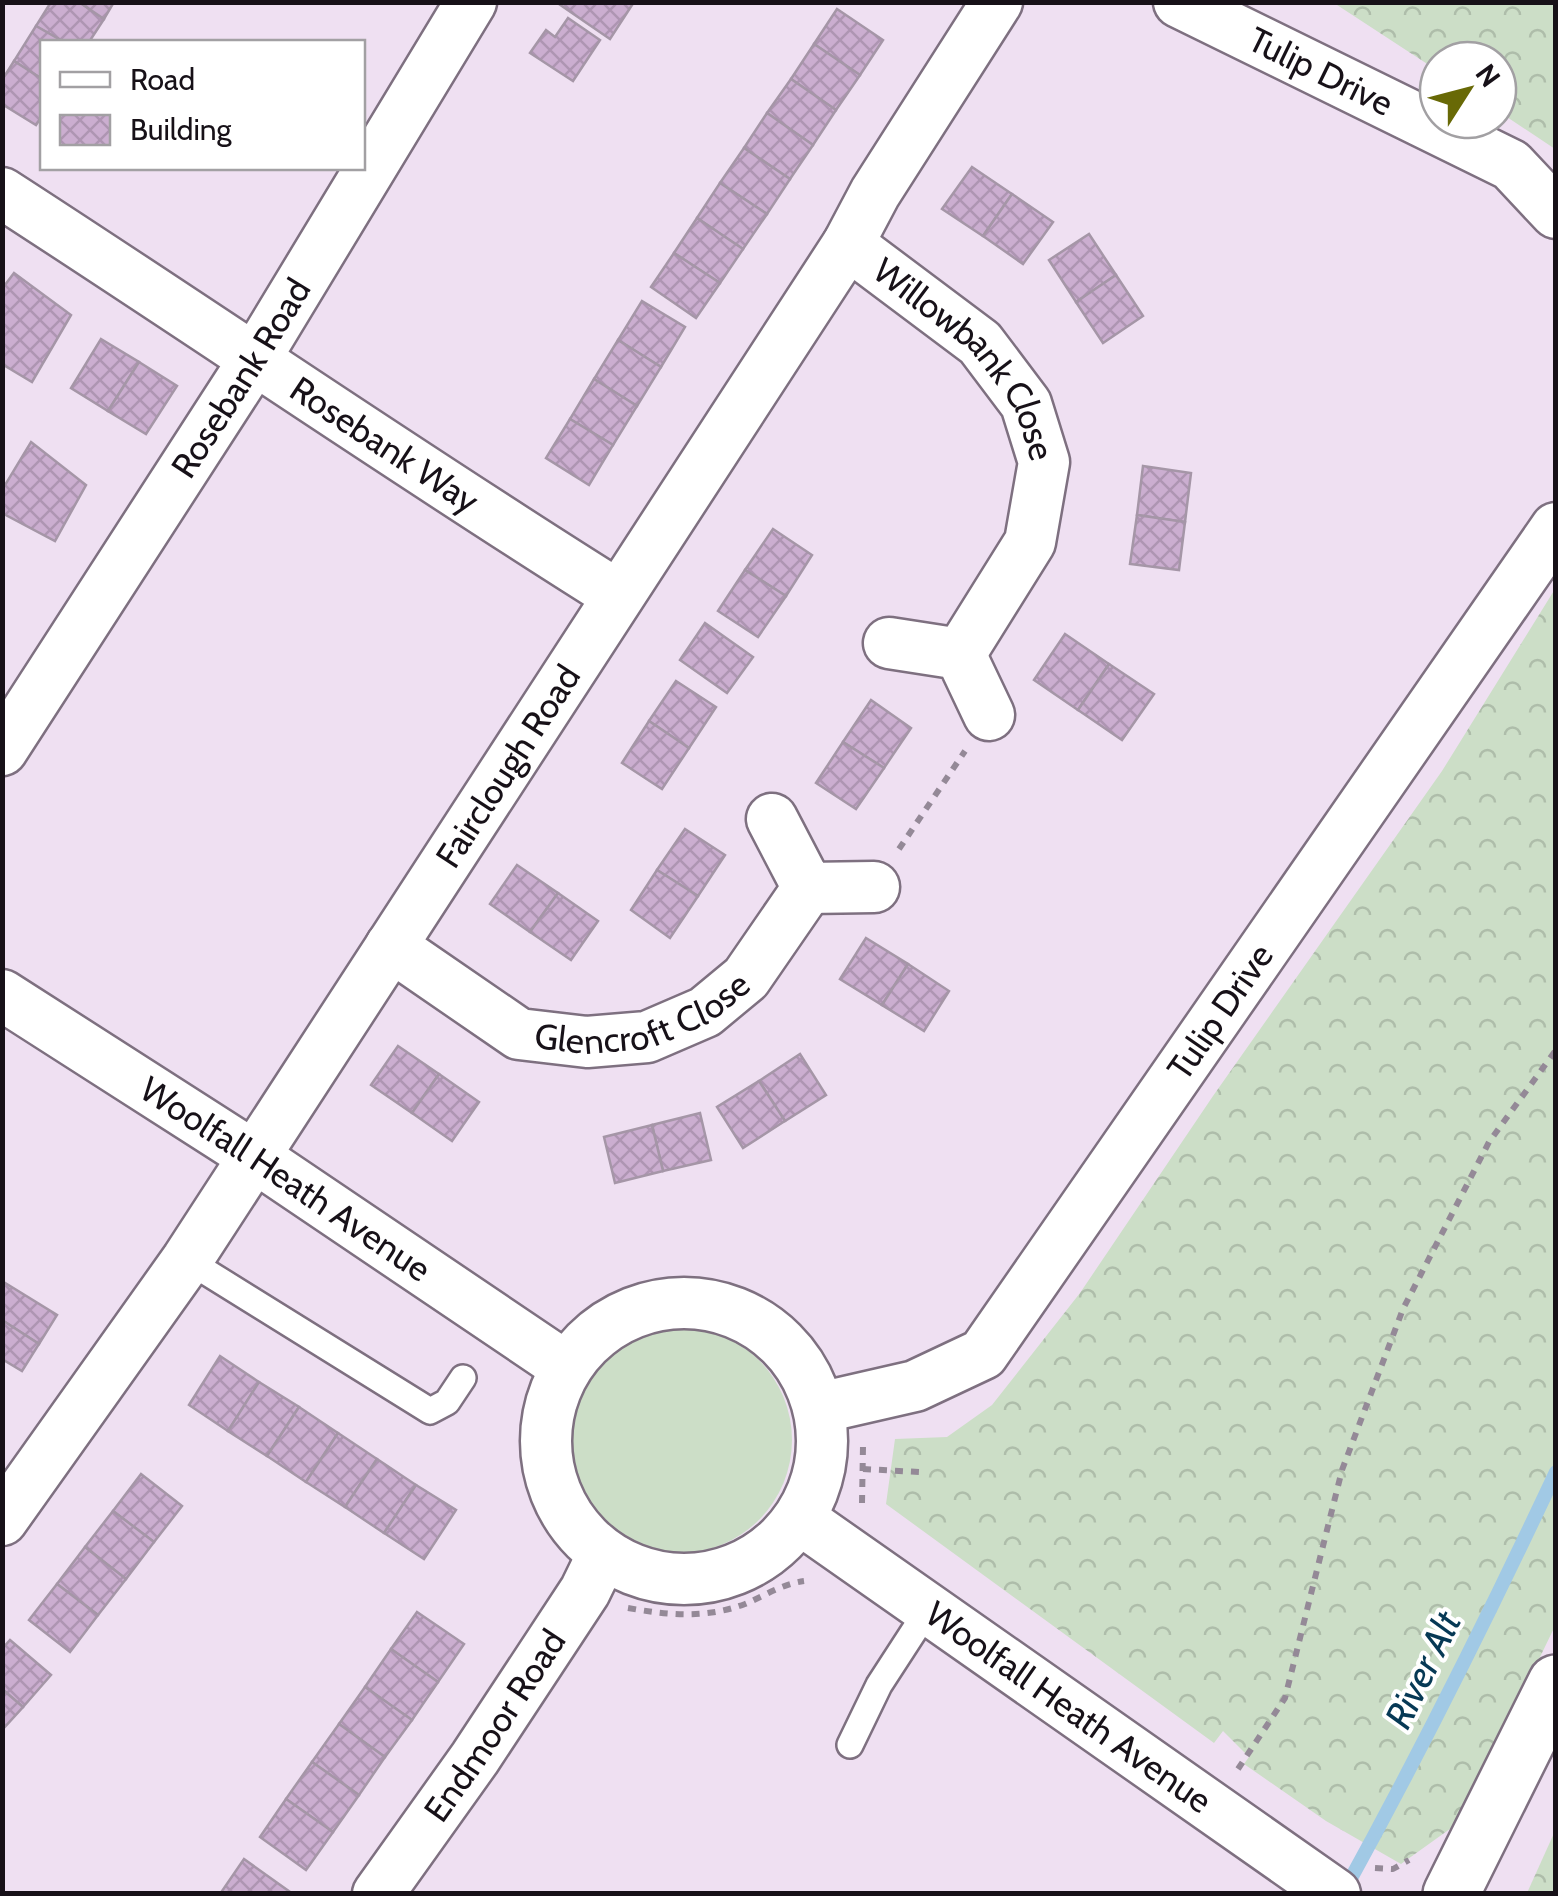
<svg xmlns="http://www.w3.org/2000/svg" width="1558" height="1896" font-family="Cabin,sans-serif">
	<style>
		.grass { fill: #ccdec7 }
		.forest { fill: url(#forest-crowns) }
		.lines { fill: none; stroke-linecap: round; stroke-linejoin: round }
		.stream { stroke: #a1c9e5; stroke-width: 14 }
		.building { fill: url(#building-cross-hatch); stroke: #a596a7; stroke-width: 2.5 }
		.lane-casing { stroke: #7e7080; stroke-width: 30 }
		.street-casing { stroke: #7e7080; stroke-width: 55 }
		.primary-casing { stroke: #7e7080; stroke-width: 60 }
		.path { stroke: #948997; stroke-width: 6; stroke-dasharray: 8 8; stroke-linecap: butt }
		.lane { stroke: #fff; stroke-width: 25 }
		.street { stroke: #fff; stroke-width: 50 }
		.primary { stroke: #fff; stroke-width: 55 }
		.labels { text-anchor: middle; stroke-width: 8; stroke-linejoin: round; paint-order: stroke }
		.street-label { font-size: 35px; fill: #171118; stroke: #fff }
		.water-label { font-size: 38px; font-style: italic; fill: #063955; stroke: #fff }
	</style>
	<defs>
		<pattern id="forest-crowns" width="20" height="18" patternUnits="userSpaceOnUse" patternTransform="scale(2.5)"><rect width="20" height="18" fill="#ccdec7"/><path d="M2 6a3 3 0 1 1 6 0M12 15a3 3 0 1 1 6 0" fill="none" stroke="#aebdaa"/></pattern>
		<pattern id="building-cross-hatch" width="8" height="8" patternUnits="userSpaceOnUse" patternTransform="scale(2.5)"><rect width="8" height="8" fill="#cbaed0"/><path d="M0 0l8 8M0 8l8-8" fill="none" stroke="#ae95b2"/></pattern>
	</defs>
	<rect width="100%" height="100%" fill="#efe0f2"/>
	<circle class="grass" cx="679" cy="1440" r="113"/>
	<g class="forest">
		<polygon points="1334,3 1555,3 1555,149 1498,111 1498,60 1438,60 1438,71"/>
		<polygon points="1555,589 1555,1626 1461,1821 1401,1864 1326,1821 1244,1764 1251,1754 1247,1755 1223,1731 1214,1743 886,1504 895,1439 947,1437 992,1405 1080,1293 1213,1096 1442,771"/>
		<polygon points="1555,1831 1555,1893 1527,1893"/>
	</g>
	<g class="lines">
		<path class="stream" d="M1343,1893C1419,1755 1489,1615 1556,1472"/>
	</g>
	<g class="building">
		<polygon points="51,2 79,2 104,19 89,42 64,42 36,26"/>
		<polygon points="79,2 114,2 104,19"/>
		<polygon points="556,2 634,2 610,39"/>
		<polygon points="837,9 883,40 860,75 814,44"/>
		<polygon points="568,18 600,40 573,81 530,53 546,30 555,37"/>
		<polygon points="36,26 64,42 42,42 42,79 14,61"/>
		<polygon points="814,44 860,75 836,110 791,79"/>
		<polygon points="14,61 42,79 42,116 36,125 2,104 2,80"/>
		<polygon points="791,79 836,110 813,145 767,113"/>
		<polygon points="767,113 813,145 790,179 744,148"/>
		<polygon points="744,148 790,179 767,214 720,183"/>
		<polygon points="972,167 1012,194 983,236 942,209"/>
		<polygon points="720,183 767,214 743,249 697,218"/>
		<polygon points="1012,194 1053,222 1023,264 983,236"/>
		<polygon points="697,218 743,249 720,283 674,253"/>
		<polygon points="1089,234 1116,275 1076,302 1049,260"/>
		<polygon points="674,253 720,283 696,318 651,287"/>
		<polygon points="14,273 71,315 32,382 2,364 2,289"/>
		<polygon points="1116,275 1143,316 1103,343 1076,302"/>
		<polygon points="642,301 685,327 661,367 618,340"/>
		<polygon points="101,339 139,362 108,411 71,388"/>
		<polygon points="618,340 661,367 637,406 594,379"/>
		<polygon points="139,362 177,386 146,434 108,411"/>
		<polygon points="594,379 637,406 613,445 570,419"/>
		<polygon points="570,419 613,445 589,485 546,458"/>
		<polygon points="31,442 86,485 55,541 2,513 2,490"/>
		<polygon points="1143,466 1191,473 1185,522 1137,515"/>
		<polygon points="1137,515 1185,522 1179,570 1130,564"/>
		<polygon points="773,529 812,555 786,596 745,570"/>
		<polygon points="745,570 786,596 758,637 718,611"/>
		<polygon points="705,623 753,657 727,693 680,660"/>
		<polygon points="1065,634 1109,664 1078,710 1034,680"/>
		<polygon points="1109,664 1154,694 1122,740 1078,710"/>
		<polygon points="676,681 716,707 689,748 649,721"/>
		<polygon points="871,700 911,728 884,768 843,742"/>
		<polygon points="649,721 689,748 662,789 622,763"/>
		<polygon points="843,742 884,768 856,809 816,783"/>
		<polygon points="685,829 725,855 698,896 657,870"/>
		<polygon points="517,865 558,893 530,932 490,904"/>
		<polygon points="657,870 698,896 670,938 631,910"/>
		<polygon points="558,893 598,921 571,960 530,932"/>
		<polygon points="866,938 908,964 882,1005 840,979"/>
		<polygon points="908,964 949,991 924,1031 882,1005"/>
		<polygon points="398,1046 439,1074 412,1113 371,1085"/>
		<polygon points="800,1054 826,1095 785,1121 759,1081"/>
		<polygon points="439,1074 479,1102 452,1141 412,1113"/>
		<polygon points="759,1081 785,1121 743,1148 717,1107"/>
		<polygon points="700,1113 711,1160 663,1171 652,1125"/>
		<polygon points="652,1125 663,1171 615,1183 604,1137"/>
		<polygon points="2,1281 57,1315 39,1344 2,1320"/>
		<polygon points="2,1320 39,1344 22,1371 2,1359"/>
		<polygon points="220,1356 259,1382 228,1431 189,1405"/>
		<polygon points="259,1382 299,1407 267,1456 228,1431"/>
		<polygon points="299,1407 338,1433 306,1482 267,1456"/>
		<polygon points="338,1433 377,1459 345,1507 306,1482"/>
		<polygon points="377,1459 416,1485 384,1533 345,1507"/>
		<polygon points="141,1474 182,1506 154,1542 113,1511"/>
		<polygon points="416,1485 456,1510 424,1559 384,1533"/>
		<polygon points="113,1511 154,1542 126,1579 85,1547"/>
		<polygon points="85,1547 126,1579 98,1615 57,1584"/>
		<polygon points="57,1584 98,1615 70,1652 29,1620"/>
		<polygon points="417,1612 464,1644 438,1682 391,1649"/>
		<polygon points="10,1640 51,1675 23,1707 2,1689 2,1649"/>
		<polygon points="391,1649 438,1682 412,1720 365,1687"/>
		<polygon points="365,1687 412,1720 385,1757 339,1724"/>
		<polygon points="2,1689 23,1707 2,1730"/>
		<polygon points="339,1724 385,1757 359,1795 312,1762"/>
		<polygon points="312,1762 359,1795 333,1832 286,1799"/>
		<polygon points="286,1799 333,1832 306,1870 260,1837"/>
		<polygon points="244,1859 290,1892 289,1894 220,1894"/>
	</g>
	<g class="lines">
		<defs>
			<g id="lane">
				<polyline points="187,1260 430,1411 447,1402 463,1378"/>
				<polyline points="850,1745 879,1685 927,1611"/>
			</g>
			<g id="street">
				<path id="s1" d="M1179,2L1511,165L1556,213"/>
				<path id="s2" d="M2,193C208,326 409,465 617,595"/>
				<path id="s3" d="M848,244L980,343L1026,404L1044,462L1030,542L960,654"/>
				<polyline points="889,643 960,654 989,715"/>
				<path id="s4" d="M2,750L256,357L471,2"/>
				<polyline points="772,819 808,888 874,887"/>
				<path id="s5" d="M391,946L519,1034L587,1042L647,1037L705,1012L746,978L808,888"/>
				<path id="s6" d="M2,995L252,1155L566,1367"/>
				<circle cx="684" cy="1441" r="138"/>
				<path id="s7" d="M819,1408L915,1386L983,1354L1556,528"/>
				<path id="s8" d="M800,1519L1335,1894"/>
				<path id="s9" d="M2,1520L187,1260L848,244L875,193L997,2"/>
				<path id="s10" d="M378,1894L475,1758L585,1591L603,1554"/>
			</g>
			<polyline id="primary" points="1451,1894 1556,1683"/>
		</defs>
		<use href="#lane" class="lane-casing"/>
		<use href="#street" class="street-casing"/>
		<use href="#primary" class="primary-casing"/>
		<g class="path">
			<polyline points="899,849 965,751"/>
			<polyline points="863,1469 919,1472"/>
			<polyline points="862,1503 863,1446"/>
			<path d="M628,1608C668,1615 705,1619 745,1604C764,1596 782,1584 804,1581"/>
			<polyline points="1238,1769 1285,1698 1342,1470 1403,1309 1489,1142 1556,1050"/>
			<polyline points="1375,1868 1393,1869 1409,1860"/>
		</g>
		<use href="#lane" class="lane"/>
		<use href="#street" class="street"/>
		<use href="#primary" class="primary"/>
	</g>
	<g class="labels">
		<g class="street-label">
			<text dy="12" stroke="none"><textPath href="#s1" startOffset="158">Tulip Drive</textPath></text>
			<text dy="12" stroke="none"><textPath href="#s3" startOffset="168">Willowbank Close</textPath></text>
			<text dy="12" stroke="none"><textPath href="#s4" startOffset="442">Rosebank Road</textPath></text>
			<text dy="12" stroke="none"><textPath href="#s2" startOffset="458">Rosebank Way</textPath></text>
			<text dy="12" stroke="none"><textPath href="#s9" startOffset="908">Fairclough Road</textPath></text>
			<text dy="12" stroke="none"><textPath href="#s5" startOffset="285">Glencroft Close</textPath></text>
			<text dy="12" stroke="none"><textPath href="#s7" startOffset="590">Tulip Drive</textPath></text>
			<text dy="12" stroke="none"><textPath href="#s6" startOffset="338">Woolfall Heath Avenue</textPath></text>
			<text dy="12" stroke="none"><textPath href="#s8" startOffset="328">Woolfall Heath Avenue</textPath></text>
			<text dy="12" stroke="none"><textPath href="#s10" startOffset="205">Endmoor Road</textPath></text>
		</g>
		<g class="water-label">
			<text transform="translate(1423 1670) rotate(-64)" y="13">River Alt</text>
		</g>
	</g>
	<rect width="1558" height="1896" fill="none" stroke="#171118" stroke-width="10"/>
	<rect x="40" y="40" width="325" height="130" fill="#ffffff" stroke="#a2a0a3" stroke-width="2.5"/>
	<rect x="60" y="72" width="50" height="15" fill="#ffffff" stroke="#a2a0a3" stroke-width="2.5"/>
	<text x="130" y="90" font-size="30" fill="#171118">Road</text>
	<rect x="60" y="115" width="50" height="30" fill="url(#building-cross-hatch)" stroke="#a2a0a3" stroke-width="2.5"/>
	<text x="130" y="140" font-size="30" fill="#171118">Building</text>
	<g transform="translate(1468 90) rotate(54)"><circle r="48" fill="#ffffff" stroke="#a2a0a3" stroke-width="2.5"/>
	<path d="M0-8L18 38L0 25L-18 38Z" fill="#686906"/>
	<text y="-15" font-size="28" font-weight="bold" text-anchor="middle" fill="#171118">N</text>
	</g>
</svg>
